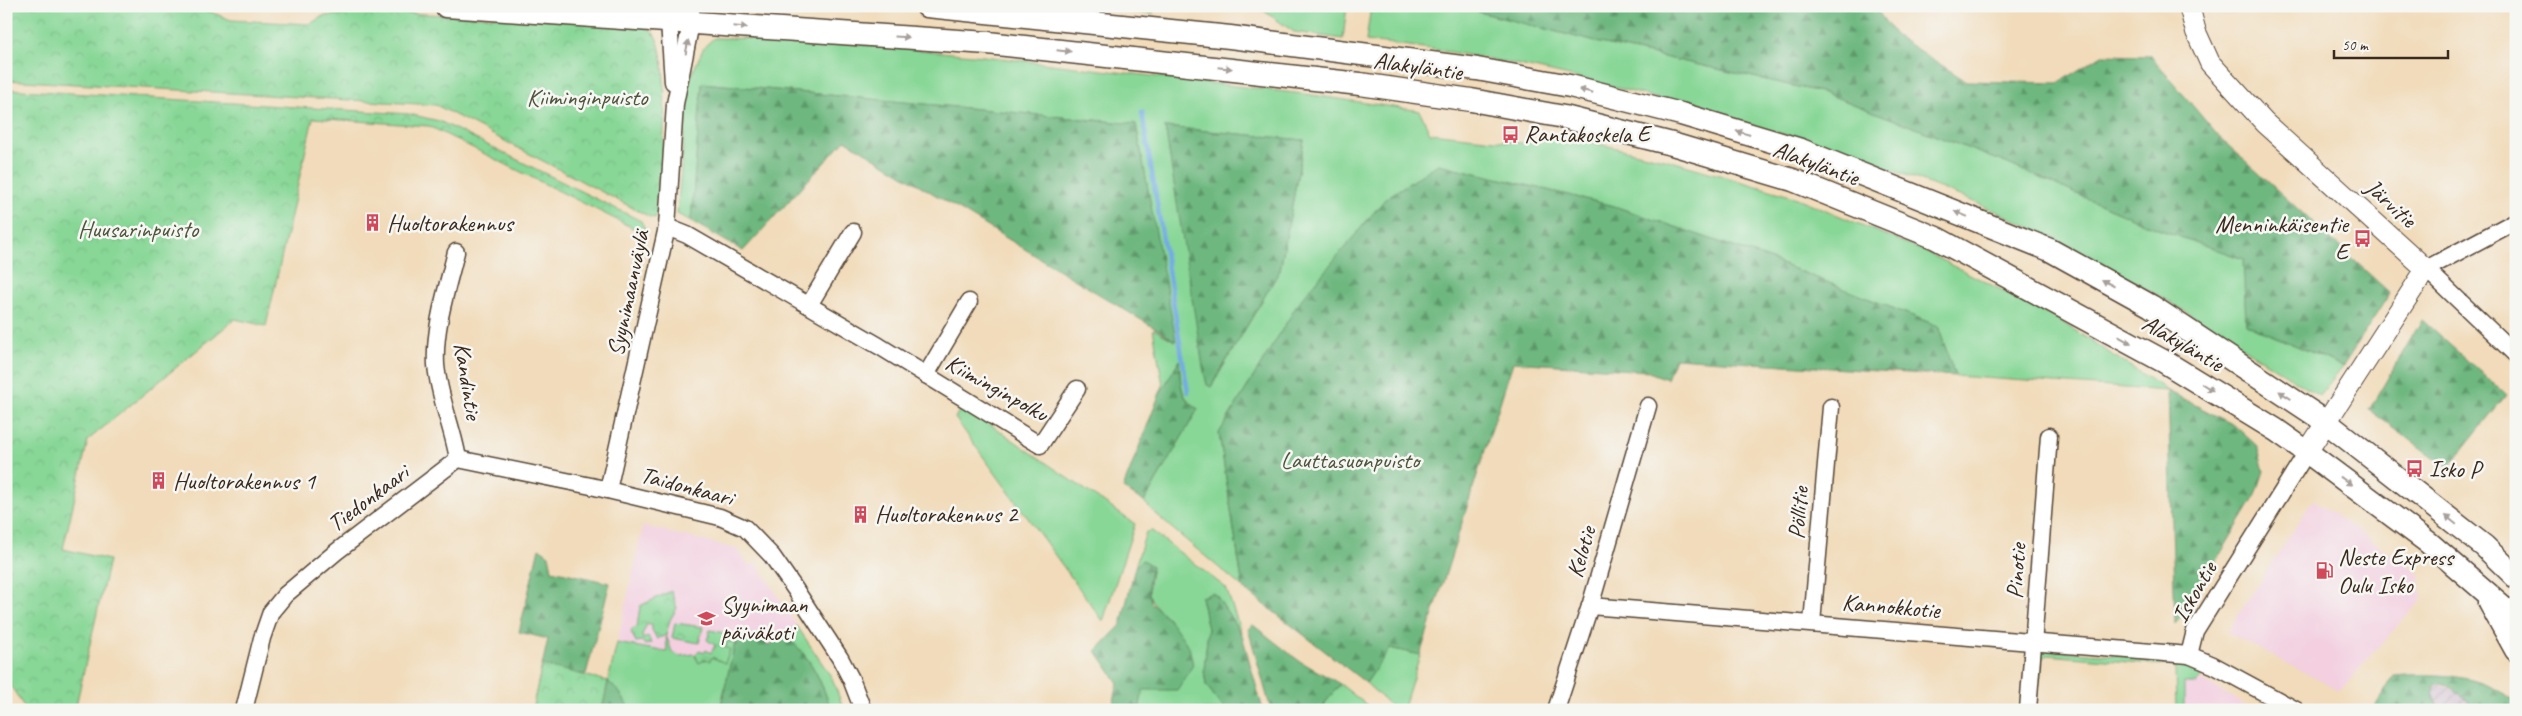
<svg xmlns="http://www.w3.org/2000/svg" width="2522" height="716" font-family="Caveat,sans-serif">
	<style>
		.built { fill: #f3cfe0 }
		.industrial { fill: url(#industrial-furrows) }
		.grass { fill: #88d797; stroke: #62805a; fill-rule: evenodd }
		.forest { fill: url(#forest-firs); stroke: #54714f }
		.park { fill: url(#park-crowns); stroke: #62805a }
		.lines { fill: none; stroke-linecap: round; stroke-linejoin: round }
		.stream { stroke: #74abe2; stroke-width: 4.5 }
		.minor-casing { stroke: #564535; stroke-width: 19 }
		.tertiary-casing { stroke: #564535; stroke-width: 22 }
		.secondary-casing { stroke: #564535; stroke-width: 25 }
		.minor { stroke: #fff; stroke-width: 16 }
		.tertiary { stroke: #fff; stroke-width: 20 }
		.secondary { stroke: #fff; stroke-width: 22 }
		.oneway { fill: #a79f9a }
		.labels { text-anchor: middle; stroke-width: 5; stroke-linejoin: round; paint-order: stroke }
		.street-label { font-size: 24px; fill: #3b2a1e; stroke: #f6f6f2 }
		.park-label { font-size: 24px; fill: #4e553c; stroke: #f6f6f2 }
		.poi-label { font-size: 24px; fill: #3b2a1e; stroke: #f6f6f2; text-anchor: start }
	</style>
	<defs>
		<pattern id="industrial-furrows" width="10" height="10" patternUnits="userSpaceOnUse" patternTransform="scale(1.25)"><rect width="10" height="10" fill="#cfbdcf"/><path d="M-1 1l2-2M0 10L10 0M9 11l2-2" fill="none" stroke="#a99aa7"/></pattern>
		<pattern id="forest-firs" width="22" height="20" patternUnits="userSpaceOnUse" patternTransform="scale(1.25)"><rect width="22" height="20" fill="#6eb880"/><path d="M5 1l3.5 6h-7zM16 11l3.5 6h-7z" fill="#5c9668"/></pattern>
		<pattern id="park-crowns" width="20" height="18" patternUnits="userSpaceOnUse" patternTransform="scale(1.25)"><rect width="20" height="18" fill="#88d797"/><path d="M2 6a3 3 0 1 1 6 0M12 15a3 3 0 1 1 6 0" fill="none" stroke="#76b982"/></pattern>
	</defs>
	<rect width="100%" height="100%" fill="#f6f6f2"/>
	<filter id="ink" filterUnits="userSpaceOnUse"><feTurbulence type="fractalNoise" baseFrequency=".02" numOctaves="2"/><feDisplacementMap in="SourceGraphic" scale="10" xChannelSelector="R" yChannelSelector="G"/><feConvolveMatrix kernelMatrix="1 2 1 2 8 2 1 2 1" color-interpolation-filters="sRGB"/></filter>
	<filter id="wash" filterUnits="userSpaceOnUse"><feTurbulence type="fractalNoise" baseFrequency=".0096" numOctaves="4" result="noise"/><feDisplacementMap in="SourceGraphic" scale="20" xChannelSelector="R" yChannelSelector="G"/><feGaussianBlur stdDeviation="1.12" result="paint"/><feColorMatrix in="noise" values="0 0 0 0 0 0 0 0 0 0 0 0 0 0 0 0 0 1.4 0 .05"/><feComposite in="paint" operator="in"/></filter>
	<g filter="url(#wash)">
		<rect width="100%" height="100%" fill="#f1dbba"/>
		<g class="built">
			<polygon points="2313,500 2420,574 2421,599 2340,691 2227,632"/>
			<polygon points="643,526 737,549 749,566 756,562 797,626 767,646 736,638 720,710 602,710"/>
			<polygon points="2175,666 2207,683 2254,710 2176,710"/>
		</g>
		<polygon class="industrial" points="2435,684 2448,687 2463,695 2473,710 2439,710 2432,693"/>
		<g class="grass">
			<polygon points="1065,6 1154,6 1153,14"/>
			<polygon points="1257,6 1347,6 1343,39 1294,32"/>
			<path d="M1371,6H1456L1596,42L1825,93L2006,163L2155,228L2244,259L2246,324L2343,366L2319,396C2232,341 2145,283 2053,238C1940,182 1820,143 1699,110C1589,79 1479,52 1366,41Z"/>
			<path d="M714,38L803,39L983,56L1312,95L1420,111L1430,133L1522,143L1565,136L1668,160L1797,198L1926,252L2051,315L2168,391L1955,376L1938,326L1766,258L1614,206L1438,164L1219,433L1243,588L1161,519L1144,502L1198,409C1179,398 1181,381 1179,361L1158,398L1163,385L1153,329L1175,341L1136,124L702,83L691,221L677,214L689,80L704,47ZM1165,127L1304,140L1280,270L1211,387Z"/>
			<polygon points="962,405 1135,524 1103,621 955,418"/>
			<path d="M1152,531L1226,588L1242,635L1216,595L1201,597L1208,629L1204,670L1206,685L1225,710H1139L1143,689L1170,620C1147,599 1146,597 1152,566L1142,560L1135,567L1146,532Z"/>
			<path d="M797,626L832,678L844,710H831C823,685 808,648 782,636Z"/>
			<polygon points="666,635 672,652 680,656 694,654 699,663 711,657 725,663 730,650 726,648 727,641 735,643 720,710 630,710 620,693 608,681 617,643 667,652"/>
			<polygon points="1390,648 1420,655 1403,710 1395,710 1366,683"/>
			<polygon points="2044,650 2175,659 2201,667 2201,678 2196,683 2184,683 2184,710 2176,710 2175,666 2048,655 2043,658 2039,685 2036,684 2038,657"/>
			<polygon points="1340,684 1373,710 1323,710 1325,703"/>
		</g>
		<g class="forest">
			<polygon points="1456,6 1874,6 1895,35 1966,81 2058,83 2102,55 2151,56 2219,137 2390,293 2343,366 2246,324 2243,259 2155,228 2006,163 1825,93 1596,42"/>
			<polygon points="702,83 1136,124 1176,341 845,140 743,251 691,221"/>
			<polygon points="1165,127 1304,140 1280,270 1211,387 1207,385 1203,367"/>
			<polygon points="1438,164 1614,206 1766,258 1938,326 1955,376 1675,358 1667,379 1646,371 1513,362 1420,655 1390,648 1366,683 1243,588 1219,433 1299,302 1386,198"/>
			<polygon points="2422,320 2506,395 2448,467 2369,410"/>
			<path d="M1179,360C1181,381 1178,398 1198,409L1144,502L1123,488L1158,398Z"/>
			<polygon points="2168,391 2234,425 2257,446 2264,471 2256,495 2184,614 2175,624"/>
			<polygon points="539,548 549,555 552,570 610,583 586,674 566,674 532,710 548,639 519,632"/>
			<polygon points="1142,560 1152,566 1148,585 1151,603 1170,620 1189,647 1193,665 1177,690 1143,690 1139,710 1112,710 1118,683 1096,651 1121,625 1135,567"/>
			<polygon points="1212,593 1216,595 1242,635 1263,710 1225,710 1206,685 1204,670 1208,629 1201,597"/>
			<polygon points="1253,625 1298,660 1340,684 1325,703 1323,710 1271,710 1248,629"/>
			<path d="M759,635L768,646L782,636C808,648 823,685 831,710H720L736,638L747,641Z"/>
			<path d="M2407,675C2453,674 2476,676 2516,700V710H2473C2465,698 2452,682 2435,684L2432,693L2439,710H2373L2394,676Z"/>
			<polygon points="608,681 620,693 630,710 602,710"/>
		</g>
		<g class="park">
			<path d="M6,6H176L211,12L231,20L310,24L323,16L373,12L634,22C641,25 649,27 654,34C673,61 661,174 659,211L655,218L650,217L436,105L6,80Z"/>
			<polygon points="6,89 409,114 439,121 641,221 646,231 645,234 429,126 313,118 266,326 235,319 88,440 63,549 109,560 75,710 26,710 6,678"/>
			<polygon points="671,591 677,608 670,620 666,635 657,639 652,630 652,625 647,624 642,635 643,639 648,636 651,643 645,645 642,641 636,642 631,632 632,629 637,627 640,606"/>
			<polygon points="675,623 703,627 699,643 672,638"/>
			<polygon points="710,630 725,633 736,638 735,643 727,641 726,648 730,649 725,663 712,657 710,661 706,659 699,663 695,654 700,651 704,653 706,650 711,653 715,645 707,640"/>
			<polygon points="542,665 608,681 602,710 532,710"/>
		</g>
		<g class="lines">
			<polyline class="stream" points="1142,112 1188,392"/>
		</g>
	</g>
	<g filter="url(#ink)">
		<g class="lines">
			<defs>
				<g id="minor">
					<polyline points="668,6 673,82"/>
					<polyline points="2516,221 2426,269 2516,355"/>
					<polyline points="667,227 687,235 879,346 1040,445 1077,389"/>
					<path d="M456,252C447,289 434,327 436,365C439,398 453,428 458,459"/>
					<polyline points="809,305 853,232"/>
					<polyline points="926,375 969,302"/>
					<polyline points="608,490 667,227 675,104 691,23 691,6"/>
					<polyline points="1590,606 2189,655 2213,665 2296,710"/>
					<polyline points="1812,623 1831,407"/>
					<polyline points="2189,655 2195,631 2307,452"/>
					<polyline points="244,710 262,638 271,612 285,595 336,552 458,459 591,486 720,517 745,528 772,556 795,589 840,658 851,679 863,710"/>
					<polyline points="1556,710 1591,603 1648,406"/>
					<polyline points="2028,710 2049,436"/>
				</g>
				<polyline id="tertiary" points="2189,6 2196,32 2210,63 2265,123 2426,269 2307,452"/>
				<g id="secondary">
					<polyline points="446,6 988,43 1360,84 1471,100 1564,117 1672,144 1793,180 1936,238 2165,362 2276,430 2307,452 2429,543 2516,618"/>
					<polyline points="927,6 1230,37 1477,69 1570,86 1681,114 1801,150 2050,250 2151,306 2326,422 2484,546 2516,577"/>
					<polyline points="2490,603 2516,650"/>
				</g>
			</defs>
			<use href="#minor" class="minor-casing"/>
			<use href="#tertiary" class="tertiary-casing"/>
			<use href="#secondary" class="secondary-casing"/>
			<use href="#minor" class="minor"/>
			<use href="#tertiary" class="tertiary"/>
			<use href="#secondary" class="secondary"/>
		</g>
		<defs><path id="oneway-solid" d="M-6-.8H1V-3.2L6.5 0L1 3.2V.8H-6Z" transform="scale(1.25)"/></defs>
		<g class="oneway">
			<use href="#oneway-solid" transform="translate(740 27) rotate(5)"/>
			<use href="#oneway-solid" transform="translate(902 37) rotate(4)"/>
			<use href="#oneway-solid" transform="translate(687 47) rotate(-79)"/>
			<use href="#oneway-solid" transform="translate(1064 51) rotate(6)"/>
			<use href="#oneway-solid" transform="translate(1225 68) rotate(6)"/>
			<use href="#oneway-solid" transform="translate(1586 91) rotate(-166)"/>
			<use href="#oneway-solid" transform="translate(1743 133) rotate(-164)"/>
			<use href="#oneway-solid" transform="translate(1961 214) rotate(-158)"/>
			<use href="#oneway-solid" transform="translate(2108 283) rotate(-151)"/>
			<use href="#oneway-solid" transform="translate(2125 340) rotate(28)"/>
			<use href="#oneway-solid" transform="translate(2207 387) rotate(32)"/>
			<use href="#oneway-solid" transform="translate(2285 395) rotate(-147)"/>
			<use href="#oneway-solid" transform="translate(2346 481) rotate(36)"/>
			<use href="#oneway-solid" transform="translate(2451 520) rotate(-141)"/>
		</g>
	</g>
	<defs>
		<symbol id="bus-bare" viewBox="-9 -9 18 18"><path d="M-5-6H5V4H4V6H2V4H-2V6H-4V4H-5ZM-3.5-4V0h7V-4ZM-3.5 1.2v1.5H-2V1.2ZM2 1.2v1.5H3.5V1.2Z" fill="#d1495b" stroke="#f6f6f2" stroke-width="2.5" paint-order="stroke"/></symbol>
		<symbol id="building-bare" viewBox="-9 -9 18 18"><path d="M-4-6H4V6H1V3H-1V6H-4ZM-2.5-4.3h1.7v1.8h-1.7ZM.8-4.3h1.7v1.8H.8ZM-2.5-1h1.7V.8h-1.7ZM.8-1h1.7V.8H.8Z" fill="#d1495b" stroke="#f6f6f2" stroke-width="2.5" paint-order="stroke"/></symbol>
		<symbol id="fuel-bare" viewBox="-9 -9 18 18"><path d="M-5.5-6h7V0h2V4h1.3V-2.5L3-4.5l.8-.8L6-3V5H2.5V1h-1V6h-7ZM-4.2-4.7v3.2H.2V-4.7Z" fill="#d1495b" stroke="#f6f6f2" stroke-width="2.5" paint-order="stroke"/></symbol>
		<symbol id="school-bare" viewBox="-9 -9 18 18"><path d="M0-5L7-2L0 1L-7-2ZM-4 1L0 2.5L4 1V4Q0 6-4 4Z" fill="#d1495b" stroke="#f6f6f2" stroke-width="2.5" paint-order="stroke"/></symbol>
	</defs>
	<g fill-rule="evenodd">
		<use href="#bus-bare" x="1498" y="122" width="25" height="25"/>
		<use href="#building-bare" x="360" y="210" width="25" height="25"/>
		<use href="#bus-bare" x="2350" y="226" width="25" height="25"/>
		<use href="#bus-bare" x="2402" y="456" width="25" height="25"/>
		<use href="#building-bare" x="146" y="468" width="25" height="25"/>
		<use href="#building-bare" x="848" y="502" width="25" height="25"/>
		<use href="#fuel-bare" x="2312" y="558" width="25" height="25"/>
		<use href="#school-bare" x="694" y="606" width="25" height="25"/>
	</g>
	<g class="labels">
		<g class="street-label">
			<text transform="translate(1418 66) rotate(8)" y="8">Alakyläntie</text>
			<text transform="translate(1816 163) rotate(20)" y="8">Alakyläntie</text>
			<text transform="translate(2391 203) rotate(42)" y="8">Järvitie</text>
			<text transform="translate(628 293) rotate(-78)" y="8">Syynimaanväylä</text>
			<text transform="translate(2183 343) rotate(30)" y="8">Alakyläntie</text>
			<text transform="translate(468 381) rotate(81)" y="8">Kandintie</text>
			<text transform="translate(997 388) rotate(29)" y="8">Kiiminginpolku</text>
			<text transform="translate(687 486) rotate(15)" y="8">Taidonkaari</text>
			<text transform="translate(368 498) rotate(-37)" y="8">Tiedonkaari</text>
			<text transform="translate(1798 513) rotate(-85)" y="8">Pöllitie</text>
			<text transform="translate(1581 552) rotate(-74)" y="8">Kelotie</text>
			<text transform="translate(2016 571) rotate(-86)" y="8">Pinotie</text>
			<text transform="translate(2194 592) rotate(-60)" y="8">Iskontie</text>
			<text transform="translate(1891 606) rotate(5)" y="8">Kannokkotie</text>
		</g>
		<g class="park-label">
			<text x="587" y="105">Kiiminginpuisto</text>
			<text x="138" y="237">Huusarinpuisto</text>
			<text x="1350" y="468">Lauttasuonpuisto</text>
		</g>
		<g class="poi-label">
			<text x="1524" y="142">Rantakoskela E</text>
			<text x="387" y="231">Huoltorakennus</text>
			<text x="2348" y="232" text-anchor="end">Menninkäisentie<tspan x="2348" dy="28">E</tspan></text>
			<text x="2429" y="477">Isko P</text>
			<text x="173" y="489">Huoltorakennus 1</text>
			<text x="875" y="522">Huoltorakennus 2</text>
			<text x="2338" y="565">Neste Express<tspan x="2338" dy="28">Oulu Isko</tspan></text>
			<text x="721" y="612">Syynimaan<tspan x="721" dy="28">päiväkoti</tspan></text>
		</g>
	</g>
	<rect width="2522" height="716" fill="none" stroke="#f6f6f2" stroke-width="25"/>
	<path d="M2334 50v8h114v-8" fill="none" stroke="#3b2a1e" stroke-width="2.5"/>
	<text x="2342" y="50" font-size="15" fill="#3b2a1e" stroke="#f6f6f2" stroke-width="4" paint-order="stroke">50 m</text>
</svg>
